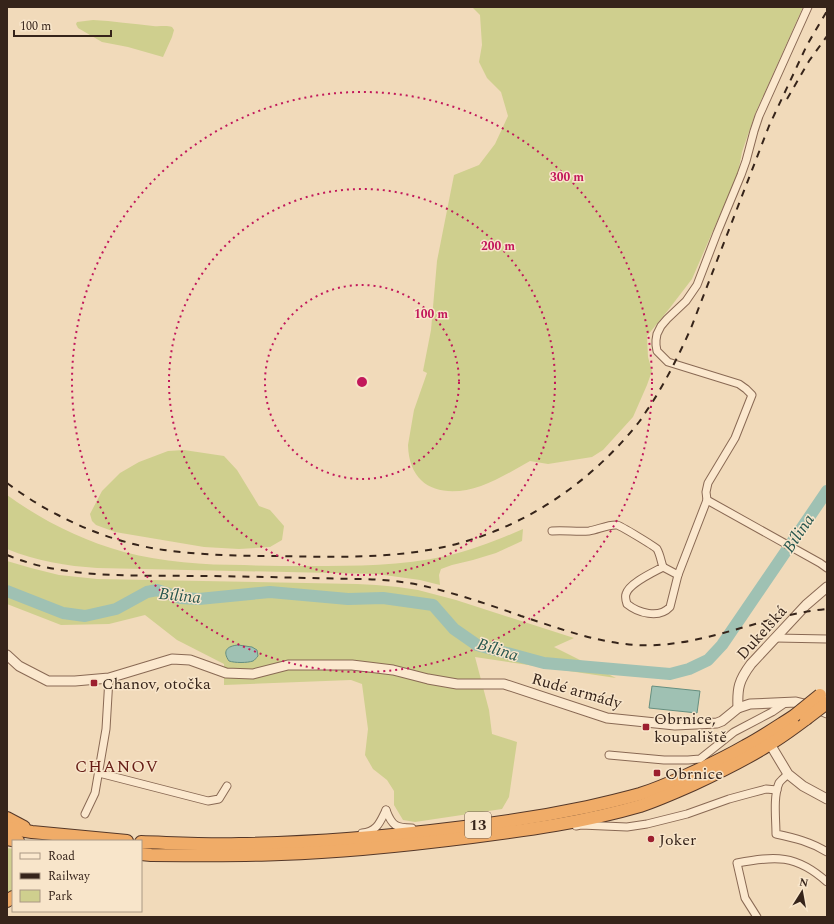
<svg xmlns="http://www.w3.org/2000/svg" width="834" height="924" font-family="Spectral,serif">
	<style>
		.green { fill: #cfcf8e; fill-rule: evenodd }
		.water { fill: #9fc1b3; stroke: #668f80 }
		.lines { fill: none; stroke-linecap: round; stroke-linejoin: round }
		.river { stroke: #9fc1b3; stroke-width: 12 }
		.minor-casing { stroke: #896954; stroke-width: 9 }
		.tertiary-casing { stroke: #896954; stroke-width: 11 }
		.trunk-casing { stroke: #553829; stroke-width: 14 }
		.minor { stroke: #fbe8ce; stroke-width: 7 }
		.tertiary { stroke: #fbe8ce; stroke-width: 9 }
		.trunk { stroke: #f0ac68; stroke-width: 12 }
		.rail { stroke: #36241a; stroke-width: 2; stroke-dasharray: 7 7; stroke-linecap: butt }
		.trunk-bridge-casing { stroke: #553829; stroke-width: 14; stroke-linecap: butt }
		.trunk-bridge { stroke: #f0ac68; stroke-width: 12 }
		.ring { fill: none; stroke: #c2185b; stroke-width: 2; stroke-dasharray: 2 4 }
		.poi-dot { fill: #9c1f2f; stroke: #f8e5ca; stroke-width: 1.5 }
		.labels { text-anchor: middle; stroke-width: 3; stroke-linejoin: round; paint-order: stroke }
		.shield { fill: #f8e5ca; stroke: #705e4f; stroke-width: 1 }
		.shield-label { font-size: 15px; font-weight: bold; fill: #36241a }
		.street-label { font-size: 16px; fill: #36241a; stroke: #f8e5ca }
		.poi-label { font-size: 16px; fill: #36241a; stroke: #f8e5ca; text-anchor: start }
		.water-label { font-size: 17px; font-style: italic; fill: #28574f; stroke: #f8e5ca }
		.neighbourhood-label { font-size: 17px; letter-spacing: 1px; fill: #661d16; stroke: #f8e5ca }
		.centre { fill: #c2185b; stroke: #f8e5ca; stroke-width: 2 }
		.ring-label { font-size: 12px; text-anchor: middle; font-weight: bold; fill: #c2185b; stroke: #f8e5ca; stroke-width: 3; stroke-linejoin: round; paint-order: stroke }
	</style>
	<rect width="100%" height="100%" fill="#f1daba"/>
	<g class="green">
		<path d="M472,7H803L755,114L742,152L738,173L692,279L669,309L647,336L648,357L652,371L647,385L633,417L603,450L592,457L548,464L530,461C514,470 498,480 481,486C444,499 409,489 408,445L414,410L427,373L423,371L431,330L437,261L454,175L479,165L495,144L508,116L501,92L487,78L479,62L482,45L480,15Z"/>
		<path d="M93,20C113,21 133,24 153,26C159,27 166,25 172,27L174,30L172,37L163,57L128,47L102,42L78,28L76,24L77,22Z"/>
		<polygon points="184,450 224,456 237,470 259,506 270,510 284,526 282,540 270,547 239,549 204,547 115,532 96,525 92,521 90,514 102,491 120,473 139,462 168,451"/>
		<path d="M7,495C43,521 81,540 124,552C163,562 203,565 244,565C266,566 288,566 310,566C356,566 402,566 446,556C473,550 498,540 523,529L522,541L496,553L473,560L452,565L441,569L439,575L440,585L420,580L377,574L97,568C67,566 36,561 7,549Z"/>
		<path d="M7,561L31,568L59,575L97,579L357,584L376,585L398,587L418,590L456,600L574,638L554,647L616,678L475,657L489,710L492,734L517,742L509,797L502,809L415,822L403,820L394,805V791L387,780L373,769L365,755L368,729L362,684L351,680L224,685V664L177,640L145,615L109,624L61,625L7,604ZM238,645L252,647L248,662H238Z"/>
		<polygon points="7,848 13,849 13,891 7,894"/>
	</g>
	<g class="water">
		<path d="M238,645L252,647L257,650L258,656C256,658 255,660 253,661C247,663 235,663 229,661C222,651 227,646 238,645Z"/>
		<polygon points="652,686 700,691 697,713 649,708"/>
	</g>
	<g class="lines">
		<polyline class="river" points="7,591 63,613 85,616 116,609 147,592 157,590 181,598 199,599 270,592 348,599 383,598 433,605 454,629 477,645 544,663 670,674 689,669 708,660 722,645 827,491"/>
		<defs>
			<g id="minor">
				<polyline points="707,500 820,563 827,568"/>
				<path d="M552,531C564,530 577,532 589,531C597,530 609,524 617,525C621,526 654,546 657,549C660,554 661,561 663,567C654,572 629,583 626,594C625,597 626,601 627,604C638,613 659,619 670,607L678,575L707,500L706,492L708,483L735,438L752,395L746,389L739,384L668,362L657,351L656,345V340L657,334L661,326L667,319L686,301L697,285L717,233L741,175L746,161L754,131L759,116L808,7"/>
				<polyline points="663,567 678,575"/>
				<polyline points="776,638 827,639"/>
				<polyline points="609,755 664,760 688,760 700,759 734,732 772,712 785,703"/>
				<polyline points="99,773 208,801 219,799 227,786"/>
				<path d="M788,774C785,777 781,780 779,783C773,797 776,819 776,834C795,838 811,842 827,852"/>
				<path d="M386,810C392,826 396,828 412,828"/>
				<polyline points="85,814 95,793 106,729 109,678"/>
				<polyline points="576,826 581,825 627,827 647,824 687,814 729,799 751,793 766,789 777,790"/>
				<path d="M362,833C377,832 380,822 386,810"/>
				<path d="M757,917L745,898L737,863C775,856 796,854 827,882"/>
			</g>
			<g id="tertiary">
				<polyline points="7,655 19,666 48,681 75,681 109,678 172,659 190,660 226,673 253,674 288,665 352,665 393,670 428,679 457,684 504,684 607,718 675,725 717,723 722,721 738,708 750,704 796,702 808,705 827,713"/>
				<path d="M738,708C737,688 739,680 751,664L806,605L827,587"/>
				<polyline points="770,744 788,774 803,786 827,799"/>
			</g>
			<g id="trunk">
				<polyline points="7,818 24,827"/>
				<polyline points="7,828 32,832 127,841"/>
				<polyline points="7,839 18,841"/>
				<path d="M141,842C174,843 207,845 239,844C312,843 384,837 456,828C500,823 544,816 587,807C605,803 622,799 640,794C656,789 672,782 687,775C707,766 726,757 745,746C762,737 778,726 794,716"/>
				<path d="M141,854L151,855C195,855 238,856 281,854C345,852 409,845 472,837C528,830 585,822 640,806C658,800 676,792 694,784C720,772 745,760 770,744C782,737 794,728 806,719"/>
				<polyline points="7,901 13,897"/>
			</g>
		</defs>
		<use href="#minor" class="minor-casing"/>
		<use href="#tertiary" class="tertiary-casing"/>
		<use href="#trunk" class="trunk-casing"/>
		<use href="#minor" class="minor"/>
		<use href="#tertiary" class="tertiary"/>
		<use href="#trunk" class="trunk"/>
		<g class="rail">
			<polyline points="787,99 809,61 827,36"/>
			<path d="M7,483C23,495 40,506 58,515C90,532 128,545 164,550C201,555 239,556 276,556C332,557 389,559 444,547C521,530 590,484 639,422C643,417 646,411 650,406C666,381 679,355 691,328L769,126L807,45L827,11"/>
			<path d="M7,555C64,579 129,575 190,576C245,576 301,578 357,579C378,579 399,581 420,585C454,593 488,604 521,616C558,628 595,642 635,645C702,649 761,615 827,609"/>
		</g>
		<defs>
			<g id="trunk-bridge">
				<polyline points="794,716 820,695"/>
				<polyline points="806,719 827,703"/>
			</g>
		</defs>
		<use href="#trunk-bridge" class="trunk-bridge-casing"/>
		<use href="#trunk-bridge" class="trunk-bridge"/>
	</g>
	<g class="ring">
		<circle cx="362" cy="382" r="97"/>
		<circle cx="362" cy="382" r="193"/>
		<circle cx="362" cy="382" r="290"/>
	</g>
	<g class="poi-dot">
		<rect x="90" y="679" width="8" height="8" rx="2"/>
		<rect x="642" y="723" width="8" height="8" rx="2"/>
		<rect x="653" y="769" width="8" height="8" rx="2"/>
		<circle cx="651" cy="839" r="4"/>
	</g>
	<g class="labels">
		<rect class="shield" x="465" y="812" width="26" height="26" rx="3"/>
		<g class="shield-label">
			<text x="478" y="830">13</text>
		</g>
		<g class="street-label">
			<text transform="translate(761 632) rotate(-48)" y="6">Dukelská</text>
			<text transform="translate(577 690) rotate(16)" y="6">Rudé armády</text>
		</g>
		<g class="poi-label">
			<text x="102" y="689">Chanov, otočka</text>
			<text x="654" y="724">Obrnice,<tspan x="654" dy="18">koupaliště</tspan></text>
			<text x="665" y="779">Obrnice</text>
			<text x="659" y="845">Joker</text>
		</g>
		<g class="water-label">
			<text transform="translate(798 533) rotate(-56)" y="6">Bílina</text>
			<text transform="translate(180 595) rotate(6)" y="6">Bílina</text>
			<text transform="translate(498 649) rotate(18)" y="6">Bílina</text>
		</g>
		<g class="neighbourhood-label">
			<text x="117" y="772">CHANOV</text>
		</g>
	</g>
	<circle cx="362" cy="382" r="6" class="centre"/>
	<g class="ring-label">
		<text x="567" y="181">300 m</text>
		<text x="498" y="250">200 m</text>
		<text x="431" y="318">100 m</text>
	</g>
	<rect width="834" height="924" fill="none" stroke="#36241a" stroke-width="16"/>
	<rect x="12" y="840" width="130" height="72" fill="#f8e5ca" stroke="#aa9884"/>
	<rect x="20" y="853" width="20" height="6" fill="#fbe8ce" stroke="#aa9884"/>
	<text x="48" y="860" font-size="12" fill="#36241a">Road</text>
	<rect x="20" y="873" width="20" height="6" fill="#36241a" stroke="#aa9884"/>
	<text x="48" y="880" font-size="12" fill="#36241a">Railway</text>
	<rect x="20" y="890" width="20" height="12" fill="#cfcf8e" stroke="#aa9884"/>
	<text x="48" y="900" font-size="12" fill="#36241a">Park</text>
	<g transform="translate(802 892) rotate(11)" stroke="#f8e5ca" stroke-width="3" paint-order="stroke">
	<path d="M0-3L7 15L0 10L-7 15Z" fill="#36241a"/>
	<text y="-6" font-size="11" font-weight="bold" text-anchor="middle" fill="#36241a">N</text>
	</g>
	<path d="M14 30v6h97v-6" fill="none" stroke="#36241a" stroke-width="2"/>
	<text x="20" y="30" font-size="12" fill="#36241a" stroke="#f8e5ca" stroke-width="3" paint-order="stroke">100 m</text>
</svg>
